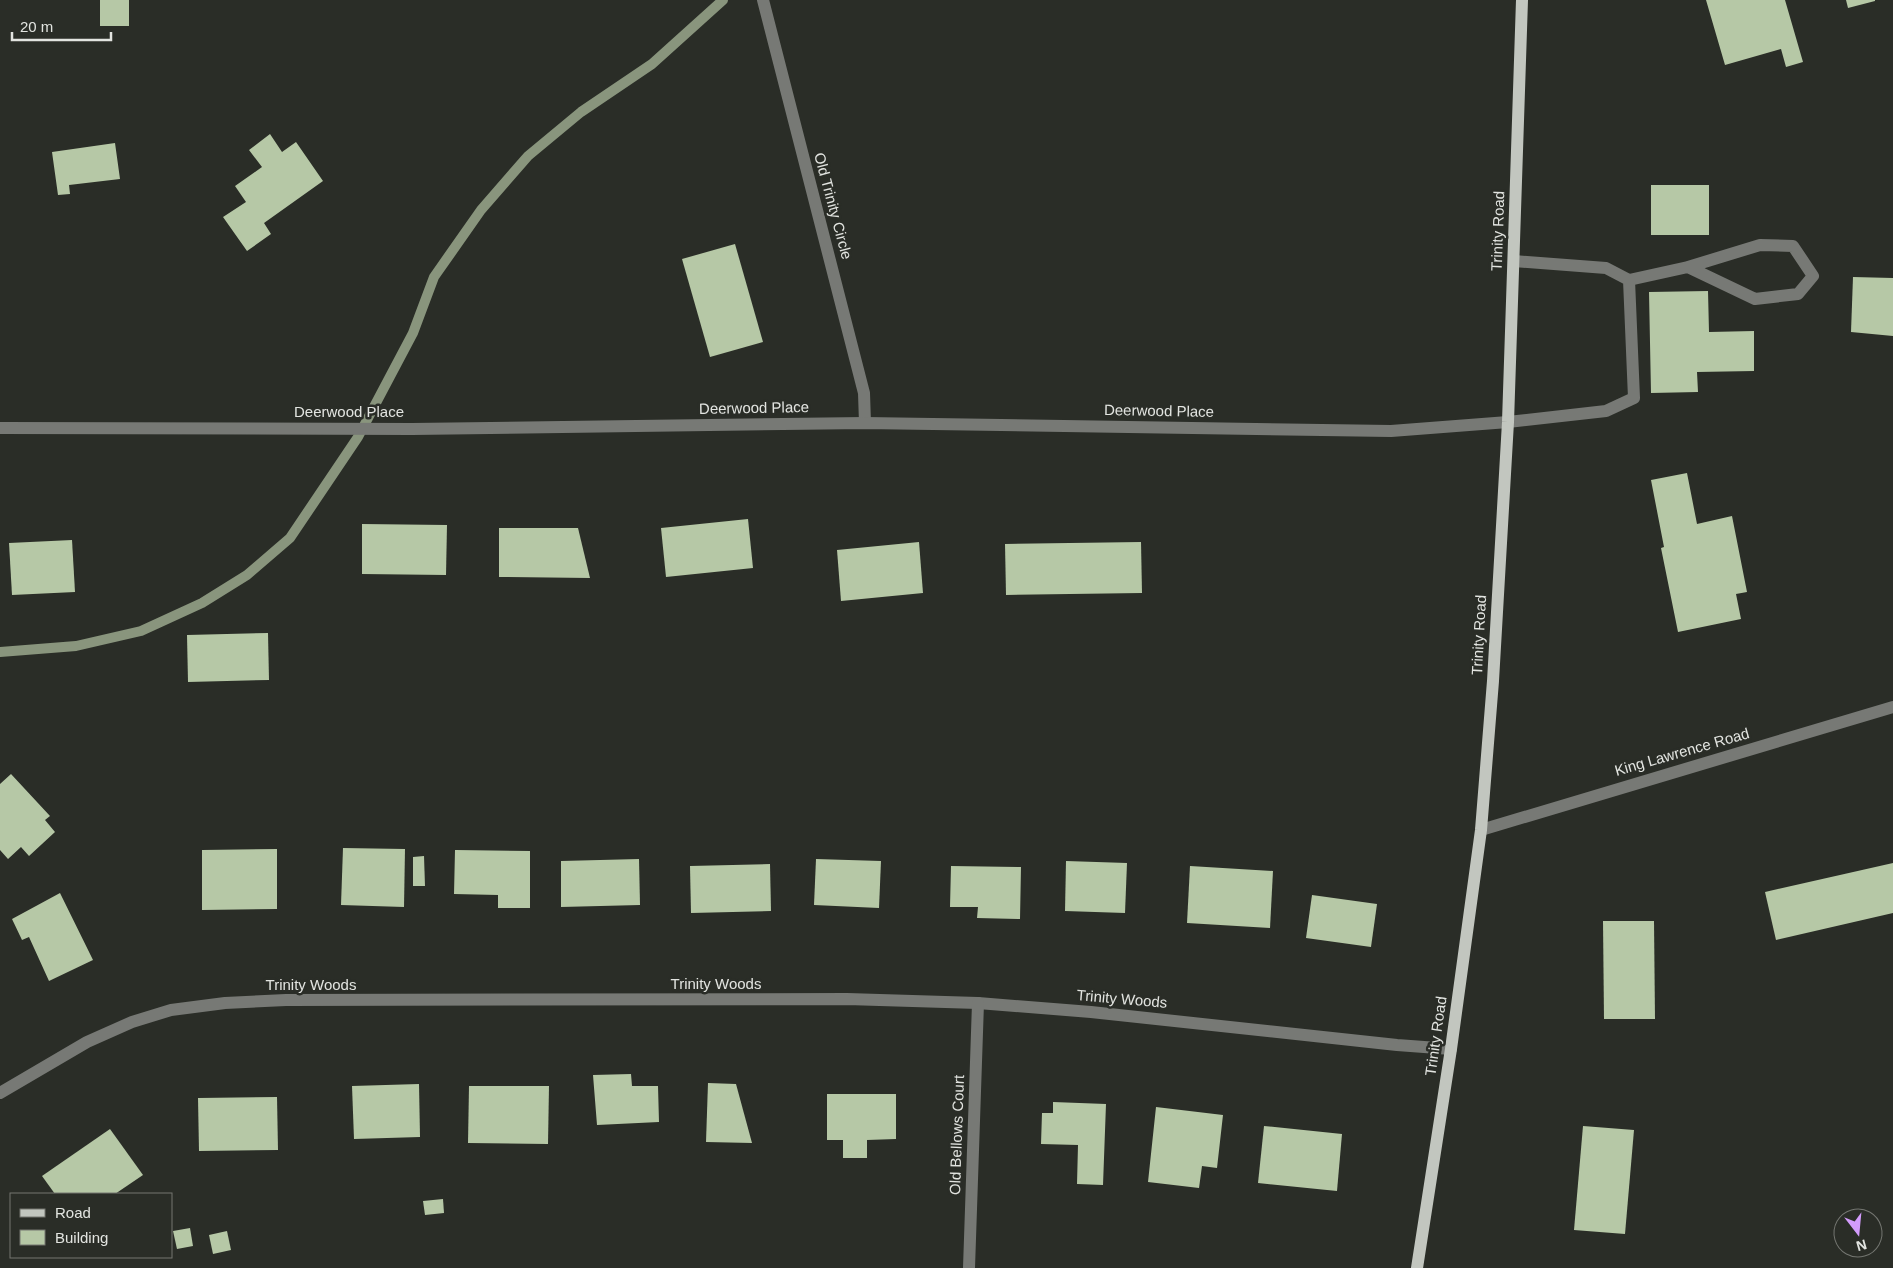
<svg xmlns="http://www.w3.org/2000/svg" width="1893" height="1268" font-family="Arial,sans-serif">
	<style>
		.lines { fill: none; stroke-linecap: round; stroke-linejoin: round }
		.stream { stroke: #89957d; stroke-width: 10 }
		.building { fill: #b6c8a6 }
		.minor { stroke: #777975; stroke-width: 12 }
		.major { stroke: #c2c6bf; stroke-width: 12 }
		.labels { text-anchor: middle; stroke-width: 5; stroke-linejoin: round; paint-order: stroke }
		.street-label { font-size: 15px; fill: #e2e4e0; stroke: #2a2d27 }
	</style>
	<rect width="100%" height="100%" fill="#2a2d27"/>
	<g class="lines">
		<polyline class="stream" points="0,652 76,646 141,631 202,603 247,575 290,538 358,437 413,333 434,277 481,210 528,156 581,112 652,64 723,0"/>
	</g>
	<g class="building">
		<rect x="100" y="0" width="29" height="26"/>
		<polygon points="1706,0 1785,0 1803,62 1786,67 1781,49 1725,65"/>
		<polygon points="1846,0 1875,0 1875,1 1848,8"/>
		<polygon points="270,134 282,152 296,142 323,181 264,223 271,234 247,251 223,217 246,202 235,186 262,167 249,150"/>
		<polygon points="115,143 120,179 69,185 70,194 58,195 52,152"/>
		<rect x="1651" y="185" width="58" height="50"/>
		<polygon points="735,244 763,342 710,357 682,259"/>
		<polygon points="1853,277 1893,278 1893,336 1851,332"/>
		<polygon points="1708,291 1709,332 1754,331 1754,371 1697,372 1698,392 1651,393 1649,292"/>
		<polygon points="1687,473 1697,524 1732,516 1747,592 1736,594 1741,619 1678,632 1661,548 1664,547 1651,480"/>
		<polygon points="748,519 753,568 666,577 661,528"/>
		<polygon points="362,524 447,525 446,575 362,574"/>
		<polygon points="499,528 578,528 590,578 499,577"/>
		<polygon points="72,540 75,592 12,595 9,543"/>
		<polygon points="919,542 923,593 841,601 837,550"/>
		<polygon points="1141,542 1142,593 1006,595 1005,544"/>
		<polygon points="268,633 269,680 188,682 187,635"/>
		<polygon points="11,774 50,816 45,820 55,832 29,856 21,847 8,859 0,850 0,784"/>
		<polygon points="343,848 405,849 404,907 341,905"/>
		<polygon points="277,849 277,909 202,910 202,850"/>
		<polygon points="455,850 530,851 530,908 498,908 498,895 454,894"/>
		<polygon points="424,856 425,886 413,886 413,857"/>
		<polygon points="639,859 640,905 561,907 561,861"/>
		<polygon points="816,859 881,861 879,908 814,905"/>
		<polygon points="1066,861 1127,863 1125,913 1065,911"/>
		<polygon points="1893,863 1893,913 1776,940 1765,892"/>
		<polygon points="770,864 771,911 691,913 690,866"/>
		<polygon points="951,866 1021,867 1020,919 977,918 978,907 950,907"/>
		<polygon points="1190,866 1273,871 1270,928 1187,923"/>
		<polygon points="60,893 93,960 49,981 29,937 22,940 12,919"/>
		<polygon points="1312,895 1377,904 1371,947 1306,938"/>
		<polygon points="1603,921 1654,921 1655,1019 1604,1019"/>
		<polygon points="631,1074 632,1086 658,1086 659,1122 597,1125 593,1075"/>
		<polygon points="708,1083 736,1084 752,1143 706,1142"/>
		<polygon points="419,1084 420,1137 354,1139 352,1086"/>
		<polygon points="469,1086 549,1086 548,1144 468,1143"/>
		<polygon points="827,1094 896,1094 896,1139 867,1140 867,1158 843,1158 843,1140 827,1140"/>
		<polygon points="277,1097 278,1150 199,1151 198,1098"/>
		<polygon points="1053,1102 1106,1104 1103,1185 1077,1184 1078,1145 1041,1144 1042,1113 1053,1113"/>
		<polygon points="1156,1107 1223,1115 1217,1168 1202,1166 1199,1188 1148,1182"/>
		<polygon points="1264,1126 1342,1134 1337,1191 1258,1183"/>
		<polygon points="1583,1126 1634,1130 1625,1234 1574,1230"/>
		<polygon points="110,1129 143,1175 115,1194 55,1194 42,1176"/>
		<polygon points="443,1199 444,1213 425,1215 423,1201"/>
		<polygon points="190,1228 193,1246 177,1249 173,1231"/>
		<polygon points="227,1231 231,1250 213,1254 209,1235"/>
	</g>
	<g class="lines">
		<g class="minor">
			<polyline points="763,0 864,393 865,423"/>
			<polyline points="1629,280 1688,267 1760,245 1793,246 1813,276 1798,294 1755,299 1688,267"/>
			<polyline points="0,428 412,429 865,423 1391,431 1508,422 1606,411 1634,398 1629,280 1606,268 1514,261"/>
			<polyline points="1481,830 1893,707"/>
			<polyline points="0,1093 87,1042 132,1022 171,1010 225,1003 286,1000 847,999 978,1003 1091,1012 1397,1045 1451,1049"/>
			<polyline points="969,1268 978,1003"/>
		</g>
		<polyline class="major" points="1417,1268 1451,1049 1481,830 1493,681 1508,422 1522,0"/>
	</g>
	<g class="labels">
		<g class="street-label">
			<text transform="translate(833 206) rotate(75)" y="5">Old Trinity Circle</text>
			<text transform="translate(1498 231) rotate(-88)" y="5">Trinity Road</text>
			<text transform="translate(754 408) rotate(-1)" y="5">Deerwood Place</text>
			<text transform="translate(1159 411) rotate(1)" y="5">Deerwood Place</text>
			<text x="349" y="417">Deerwood Place</text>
			<text transform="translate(1479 635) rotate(-87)" y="5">Trinity Road</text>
			<text transform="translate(1682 752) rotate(-16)" y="5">King Lawrence Road</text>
			<text x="716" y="989">Trinity Woods</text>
			<text x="311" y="990">Trinity Woods</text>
			<text transform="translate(1122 999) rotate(5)" y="5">Trinity Woods</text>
			<text transform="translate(1436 1036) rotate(-82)" y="5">Trinity Road</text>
			<text transform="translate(957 1135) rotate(-88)" y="5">Old Bellows Court</text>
		</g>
	</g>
	<rect x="10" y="1193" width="162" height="65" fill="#2a2d27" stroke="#747671"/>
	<rect x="20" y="1209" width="25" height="8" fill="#c2c6bf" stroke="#747671"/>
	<text x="55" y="1218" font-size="15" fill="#e2e4e0">Road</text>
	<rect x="20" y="1230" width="25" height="15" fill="#b6c8a6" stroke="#747671"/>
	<text x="55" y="1243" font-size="15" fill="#e2e4e0">Building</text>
	<g transform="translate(1858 1233) rotate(164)"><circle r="24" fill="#2a2d27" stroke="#747671"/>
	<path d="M0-4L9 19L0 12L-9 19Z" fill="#d39cfc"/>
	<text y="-8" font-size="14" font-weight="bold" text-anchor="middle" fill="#e2e4e0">N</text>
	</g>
	<path d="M12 32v8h99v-8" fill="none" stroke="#e2e4e0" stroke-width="2.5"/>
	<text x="20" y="32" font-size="15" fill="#e2e4e0" stroke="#2a2d27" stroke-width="4" paint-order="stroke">20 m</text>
</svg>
